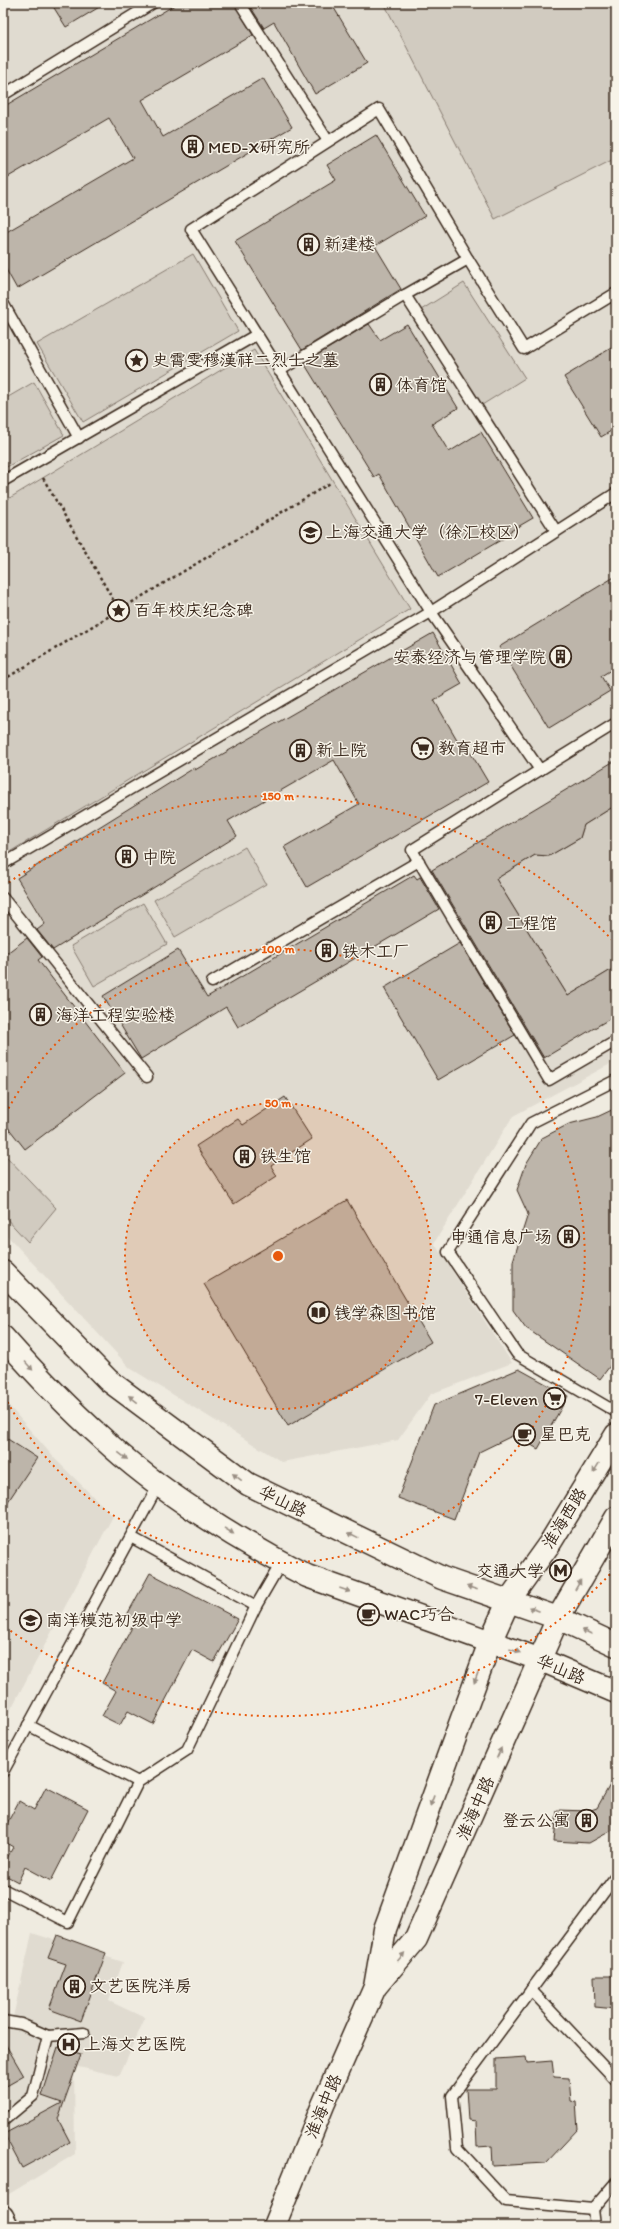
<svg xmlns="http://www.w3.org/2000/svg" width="619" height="2229" font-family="Itim,'LXGW WenKai TC',sans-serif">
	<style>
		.built { fill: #e0dbd0 }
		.green { fill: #d1cbc0; stroke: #867a6f }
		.building { fill: #bdb5aa; stroke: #3b2a1e }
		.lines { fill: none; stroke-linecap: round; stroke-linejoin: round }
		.lane-casing { stroke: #3b2a1e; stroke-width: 13 }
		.street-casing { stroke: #3b2a1e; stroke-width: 23 }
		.secondary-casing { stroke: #3b2a1e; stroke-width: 25 }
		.primary-casing { stroke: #3b2a1e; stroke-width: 25 }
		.path { stroke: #3b2a1e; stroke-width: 2.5; stroke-dasharray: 3 3; stroke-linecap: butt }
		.lane { stroke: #f7f3e8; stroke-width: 10 }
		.street { stroke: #f7f3e8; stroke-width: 20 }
		.secondary { stroke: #f7f3e8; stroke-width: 22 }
		.primary { stroke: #f7f3e8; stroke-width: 22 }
		.oneway { fill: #998e83 }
		.ring { fill: none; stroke: #e8590c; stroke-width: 2; stroke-dasharray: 2 4 }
		.labels { text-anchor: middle; stroke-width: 3; stroke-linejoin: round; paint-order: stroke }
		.poi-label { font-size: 17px; fill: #3b2a1e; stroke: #f7f3e8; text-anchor: start }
		.street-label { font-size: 17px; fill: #3b2a1e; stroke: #f7f3e8 }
		.centre { fill: #e8590c; stroke: #f7f3e8; stroke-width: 2 }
		.ring-label { font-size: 12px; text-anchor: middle; font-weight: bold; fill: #e8590c; stroke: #f7f3e8; stroke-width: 3; stroke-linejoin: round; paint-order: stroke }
	</style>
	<rect width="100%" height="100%" fill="#efebe0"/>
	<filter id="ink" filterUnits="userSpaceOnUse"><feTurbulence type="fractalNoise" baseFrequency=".025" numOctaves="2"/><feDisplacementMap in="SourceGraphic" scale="8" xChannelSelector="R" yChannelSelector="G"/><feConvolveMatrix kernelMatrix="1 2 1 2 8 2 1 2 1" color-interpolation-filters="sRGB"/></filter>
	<g filter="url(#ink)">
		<g class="built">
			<polygon points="3,3 616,3 616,1061 513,1116 434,1243 512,1363 431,1394 398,1440 282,1462 130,1368 3,1231"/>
			<polygon points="3,1399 56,1460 113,1516 3,1724"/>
			<polygon points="32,1933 123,1962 109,2001 145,2018 119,2076 74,2066 75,2154 9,2194 3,2182 3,2024 13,2017"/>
		</g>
		<g class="green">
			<polygon points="384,3 616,3 616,158 495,219"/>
			<polygon points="193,254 238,331 83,422 37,344"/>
			<polygon points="464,283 525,378 482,405 421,310"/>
			<polygon points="254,350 410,609 3,856 3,502"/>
			<polygon points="34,382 64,435 3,469 3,400"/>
			<polygon points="616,805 616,967 568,996 496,879 535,855 549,856 580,838 584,825"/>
			<polygon points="245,847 266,884 175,937 154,900"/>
			<polygon points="143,903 167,944 94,986 71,946"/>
			<polygon points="3,1153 56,1208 28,1242 3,1215"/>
		</g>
		<g class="building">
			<polygon points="51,3 106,3 66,27"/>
			<polygon points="178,3 234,3 253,35 142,100 163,137 263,78 292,127 17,289 3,264 3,234 133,158 109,118 3,180 3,107"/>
			<polygon points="248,3 331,3 367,63 315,94 274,22 264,28"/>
			<polygon points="376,135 425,216 375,246 401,289 302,350 235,241 336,180 327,165"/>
			<polygon points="369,324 380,340 407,324 458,408 432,424 449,452 481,432 533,518 509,532 511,534 438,577 379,474 374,477 304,363"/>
			<polygon points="616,345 616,428 601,437 564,377"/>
			<polygon points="616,576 616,667 601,676 610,691 549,728 499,647"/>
			<polygon points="433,633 462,684 434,700 459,743 463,740 488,782 307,887 284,847 359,804 334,760 228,821 237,836 53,950 37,930 45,924 17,878 194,768 195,770"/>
			<polygon points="616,760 616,805 584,825 580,838 549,856 535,855 496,879 568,996 616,967 616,1015 544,1058 432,870"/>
			<polygon points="414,875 417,879 420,877 439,909 238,1027 226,1007 141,1059 103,996 178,950 207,997"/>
			<polygon points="27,938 42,957 38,960 125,1073 25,1149 3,1121 3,956"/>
			<polygon points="460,943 515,1035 438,1080 384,988"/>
			<polygon points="285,1097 312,1139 271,1166 277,1176 234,1204 196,1146 238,1119 243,1125"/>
			<polygon points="616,1108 616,1358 600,1379 526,1328 513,1310 513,1261 528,1214 517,1190 526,1164 542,1138 569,1124 597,1117"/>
			<polygon points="347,1200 431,1342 288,1426 204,1284"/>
			<polygon points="519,1369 568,1396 538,1449 514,1435 479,1452 454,1519 398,1498 434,1405"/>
			<polygon points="3,1436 37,1458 3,1509"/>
			<polygon points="150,1573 238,1619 214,1662 192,1650 153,1724 128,1711 120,1725 102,1716 116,1691 102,1683 136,1620 127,1615"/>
			<polygon points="616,1774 616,1828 589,1843 554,1841 557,1810 588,1811 597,1808"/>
			<polygon points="46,1787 88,1809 51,1881 25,1867 18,1882 3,1874 3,1866 13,1847 3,1841 3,1831 19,1801 34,1810"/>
			<polygon points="57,1935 106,1953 81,2021 49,2009 66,1964 48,1958"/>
			<polygon points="594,1976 616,1976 616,2009 595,2007"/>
			<polygon points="3,2040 24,2076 3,2088"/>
			<polygon points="58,2047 81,2054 58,2119 70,2142 22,2168 4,2134 62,2103 42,2096"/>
			<polygon points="526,2057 527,2063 552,2061 554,2077 569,2078 571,2101 576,2102 578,2129 546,2163 493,2166 492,2146 477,2147 476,2121 468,2120 466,2089 496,2089 496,2059"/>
		</g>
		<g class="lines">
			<defs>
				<g id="lane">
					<polyline points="240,3 328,141"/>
					<polyline points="3,95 153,3"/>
					<polyline points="3,303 79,438"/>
					<polyline points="279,371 405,295"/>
					<polyline points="3,481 256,335"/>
					<polyline points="616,493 431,612 540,770 616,723"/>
					<polyline points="556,531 405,295 468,259 524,349 616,293"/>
					<polyline points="540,770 412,850 549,1080 616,1041"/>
					<polyline points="3,864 431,612 191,229 379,109 468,259"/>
					<polyline points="3,898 147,1077"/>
					<polyline points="212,982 419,861"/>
					<polyline points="616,1080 531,1123 448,1252 517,1354 616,1412"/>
					<polyline points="131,1537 256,1606"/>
					<polyline points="28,1725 138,1782"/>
					<polyline points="3,1772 159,1484"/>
					<polyline points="616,1876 452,2096 457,2148 506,2201 593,2209 616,2182"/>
					<polyline points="3,1889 68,1922 138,1782 187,1750 256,1606 281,1563"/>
					<polyline points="531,1990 616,2080"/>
					<polyline points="3,2021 21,2024 48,2036 33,2096 3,2121"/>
					<polyline points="48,2036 84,2033"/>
					<polyline points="593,2209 595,2226"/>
				</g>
				<polyline id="street" points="3,2216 8,2226"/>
				<g id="secondary">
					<polyline points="376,1986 416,1939 558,1618 616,1518"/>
					<polyline points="274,2226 323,2105 375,1987 385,1929 490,1642 509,1600 550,1543 616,1435"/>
				</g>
				<g id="primary">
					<polyline points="3,1272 108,1380 248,1484 442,1578 558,1618 616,1645"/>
					<path d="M3,1337C34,1372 66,1406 101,1437C157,1490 239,1541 307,1576L541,1660L616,1692"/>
				</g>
			</defs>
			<use href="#lane" class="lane-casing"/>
			<use href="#street" class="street-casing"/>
			<use href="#secondary" class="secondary-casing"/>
			<use href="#primary" class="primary-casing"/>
			<g class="path">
				<polyline points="43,478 119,610"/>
				<polyline points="3,680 332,482"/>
			</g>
			<use href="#lane" class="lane"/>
			<use href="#street" class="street"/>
			<use href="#secondary" class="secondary"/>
			<use href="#primary" class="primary"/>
		</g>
		<defs><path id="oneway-solid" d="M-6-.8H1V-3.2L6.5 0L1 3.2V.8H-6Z"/></defs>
		<g class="oneway">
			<use href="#oneway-solid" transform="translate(29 1366) rotate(48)"/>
			<use href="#oneway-solid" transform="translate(133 1399) rotate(-143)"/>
			<use href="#oneway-solid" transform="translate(123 1456) rotate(38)"/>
			<use href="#oneway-solid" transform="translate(596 1468) rotate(122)"/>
			<use href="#oneway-solid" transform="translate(237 1477) rotate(-143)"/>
			<use href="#oneway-solid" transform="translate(229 1531) rotate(32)"/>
			<use href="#oneway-solid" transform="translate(353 1535) rotate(-154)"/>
			<use href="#oneway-solid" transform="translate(578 1585) rotate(-60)"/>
			<use href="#oneway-solid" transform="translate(472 1588) rotate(-162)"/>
			<use href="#oneway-solid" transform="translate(345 1590) rotate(20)"/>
			<use href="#oneway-solid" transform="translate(534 1609) rotate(-159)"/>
			<use href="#oneway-solid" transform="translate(587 1632) rotate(-155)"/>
			<use href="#oneway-solid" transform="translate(515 1651) rotate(20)"/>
			<use href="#oneway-solid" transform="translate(476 1678) rotate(110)"/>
			<use href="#oneway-solid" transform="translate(499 1753) rotate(-66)"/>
			<use href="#oneway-solid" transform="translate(432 1801) rotate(110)"/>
			<use href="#oneway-solid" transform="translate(401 1957) rotate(-49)"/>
		</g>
	</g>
	<circle cx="278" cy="1256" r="153" fill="#e8590c" fill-opacity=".12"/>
	<g class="ring">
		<circle cx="278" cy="1256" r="153"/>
		<path d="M3 1119A307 307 0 1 1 3 1393"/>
		<path d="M614 1570A460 460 0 0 1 4 1626M4 886A460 460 0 0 1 614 942"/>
	</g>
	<defs>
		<symbol id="building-ring" viewBox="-11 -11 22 22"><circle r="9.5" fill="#f7f3e8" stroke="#3b2a1e" stroke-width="1.5"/><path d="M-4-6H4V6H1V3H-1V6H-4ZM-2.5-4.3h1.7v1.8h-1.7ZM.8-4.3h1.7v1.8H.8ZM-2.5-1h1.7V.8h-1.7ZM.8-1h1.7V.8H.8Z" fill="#3b2a1e"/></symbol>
		<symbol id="sight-ring" viewBox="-11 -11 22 22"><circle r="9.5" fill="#f7f3e8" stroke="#3b2a1e" stroke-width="1.5"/><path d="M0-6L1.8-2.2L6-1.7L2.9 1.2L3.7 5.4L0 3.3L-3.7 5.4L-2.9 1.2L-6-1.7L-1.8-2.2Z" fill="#3b2a1e"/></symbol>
		<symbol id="university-ring" viewBox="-11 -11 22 22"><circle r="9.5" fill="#f7f3e8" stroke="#3b2a1e" stroke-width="1.5"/><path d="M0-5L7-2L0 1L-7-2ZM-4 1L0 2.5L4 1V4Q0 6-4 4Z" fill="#3b2a1e"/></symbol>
		<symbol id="supermarket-ring" viewBox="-11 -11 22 22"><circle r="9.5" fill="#f7f3e8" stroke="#3b2a1e" stroke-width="1.5"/><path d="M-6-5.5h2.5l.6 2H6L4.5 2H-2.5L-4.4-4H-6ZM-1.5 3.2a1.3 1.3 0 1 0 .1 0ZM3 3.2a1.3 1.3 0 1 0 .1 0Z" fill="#3b2a1e"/></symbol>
		<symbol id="library-ring" viewBox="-11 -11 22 22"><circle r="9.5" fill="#f7f3e8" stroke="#3b2a1e" stroke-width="1.5"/><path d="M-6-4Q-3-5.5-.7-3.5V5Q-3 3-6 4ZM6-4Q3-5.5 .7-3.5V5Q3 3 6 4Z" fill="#3b2a1e"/></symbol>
		<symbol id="cafe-ring" viewBox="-11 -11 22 22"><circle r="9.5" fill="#f7f3e8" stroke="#3b2a1e" stroke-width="1.5"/><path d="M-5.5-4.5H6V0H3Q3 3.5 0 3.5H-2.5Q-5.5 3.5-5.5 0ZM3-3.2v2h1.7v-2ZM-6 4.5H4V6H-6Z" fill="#3b2a1e"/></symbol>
		<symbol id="metro-ring" viewBox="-11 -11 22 22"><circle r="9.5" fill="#f7f3e8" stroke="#3b2a1e" stroke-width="1.5"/><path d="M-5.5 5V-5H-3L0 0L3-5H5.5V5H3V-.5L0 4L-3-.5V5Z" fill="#3b2a1e"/></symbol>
		<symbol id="school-ring" viewBox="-11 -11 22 22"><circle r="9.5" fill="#f7f3e8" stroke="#3b2a1e" stroke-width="1.5"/><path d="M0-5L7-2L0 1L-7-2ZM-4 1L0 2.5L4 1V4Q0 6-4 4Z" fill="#3b2a1e"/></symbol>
		<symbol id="hospital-ring" viewBox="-11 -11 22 22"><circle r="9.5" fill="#f7f3e8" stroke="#3b2a1e" stroke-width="1.5"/><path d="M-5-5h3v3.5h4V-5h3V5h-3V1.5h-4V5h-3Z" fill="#3b2a1e"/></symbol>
	</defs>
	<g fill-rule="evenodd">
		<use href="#building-ring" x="180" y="134" width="25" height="25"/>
		<use href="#building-ring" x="296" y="232" width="25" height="25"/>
		<use href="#sight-ring" x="124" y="348" width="25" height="25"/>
		<use href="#building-ring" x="368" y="372" width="25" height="25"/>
		<use href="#university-ring" x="298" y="520" width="25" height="25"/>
		<use href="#sight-ring" x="106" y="598" width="25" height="25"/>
		<use href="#building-ring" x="548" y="644" width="25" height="25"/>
		<use href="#supermarket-ring" x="410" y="736" width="25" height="25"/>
		<use href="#building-ring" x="288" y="738" width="25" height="25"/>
		<use href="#building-ring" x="114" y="844" width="25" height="25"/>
		<use href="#building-ring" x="478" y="910" width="25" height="25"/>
		<use href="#building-ring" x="314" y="938" width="25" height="25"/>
		<use href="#building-ring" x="28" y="1002" width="25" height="25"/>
		<use href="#building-ring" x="232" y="1144" width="25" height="25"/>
		<use href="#building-ring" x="556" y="1224" width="25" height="25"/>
		<use href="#library-ring" x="306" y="1300" width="25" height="25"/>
		<use href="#supermarket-ring" x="542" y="1386" width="25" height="25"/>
		<use href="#cafe-ring" x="512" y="1422" width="25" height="25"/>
		<use href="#metro-ring" x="548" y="1558" width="25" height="25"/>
		<use href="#cafe-ring" x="356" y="1602" width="25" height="25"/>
		<use href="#school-ring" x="18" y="1608" width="25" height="25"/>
		<use href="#building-ring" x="574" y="1808" width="25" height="25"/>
		<use href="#building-ring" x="62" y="1974" width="25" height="25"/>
		<use href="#hospital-ring" x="56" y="2032" width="25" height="25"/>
	</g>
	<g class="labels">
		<g class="poi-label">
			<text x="208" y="153">MED-X研究所</text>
			<text x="324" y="250">新建楼</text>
			<text x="152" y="366">史霄雯穆漢祥二烈士之墓</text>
			<text x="396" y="391">体育馆</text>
			<text x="326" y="538">上海交通大学（徐汇校区）</text>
			<text x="134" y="616">百年校庆纪念碑</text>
			<text x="546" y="663" text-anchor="end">安泰经济与管理学院</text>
			<text x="438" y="754">教育超市</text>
			<text x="316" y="756">新上院</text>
			<text x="142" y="863">中院</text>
			<text x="506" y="929">工程馆</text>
			<text x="342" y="957">铁木工厂</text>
			<text x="56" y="1021">海洋工程实验楼</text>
			<text x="260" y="1162">铁生馆</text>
			<text x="552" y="1243" text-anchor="end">申通信息广场</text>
			<text x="334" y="1319">钱学森图书馆</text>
			<text x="538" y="1405" text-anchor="end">7-Eleven</text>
			<text x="540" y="1440">星巴克</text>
			<text x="544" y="1577" text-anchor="end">交通大学</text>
			<text x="384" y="1620">WAC巧合</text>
			<text x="46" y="1626">南洋模范初级中学</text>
			<text x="570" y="1826" text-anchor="end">登云公寓</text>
			<text x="90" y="1992">文艺医院洋房</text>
			<text x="84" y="2050">上海文艺医院</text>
		</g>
		<g class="street-label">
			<text transform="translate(283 1501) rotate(26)" y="6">华山路</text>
			<text transform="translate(564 1518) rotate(-58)" y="6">淮海西路</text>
			<text transform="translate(561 1669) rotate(23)" y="6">华山路</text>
			<text transform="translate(475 1808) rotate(-66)" y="6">淮海中路</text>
			<text transform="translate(323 2106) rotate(-67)" y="6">淮海中路</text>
		</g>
	</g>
	<circle cx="278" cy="1256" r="6" class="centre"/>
	<g class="ring-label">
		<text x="278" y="800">150 m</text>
		<text x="278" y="953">100 m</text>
		<text x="278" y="1107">50 m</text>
	</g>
	<rect width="619" height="2229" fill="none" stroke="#f7f3e8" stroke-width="16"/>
	<rect x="8" y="8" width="603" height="2213" fill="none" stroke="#3b2a1e" stroke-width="1.5" filter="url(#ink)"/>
</svg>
